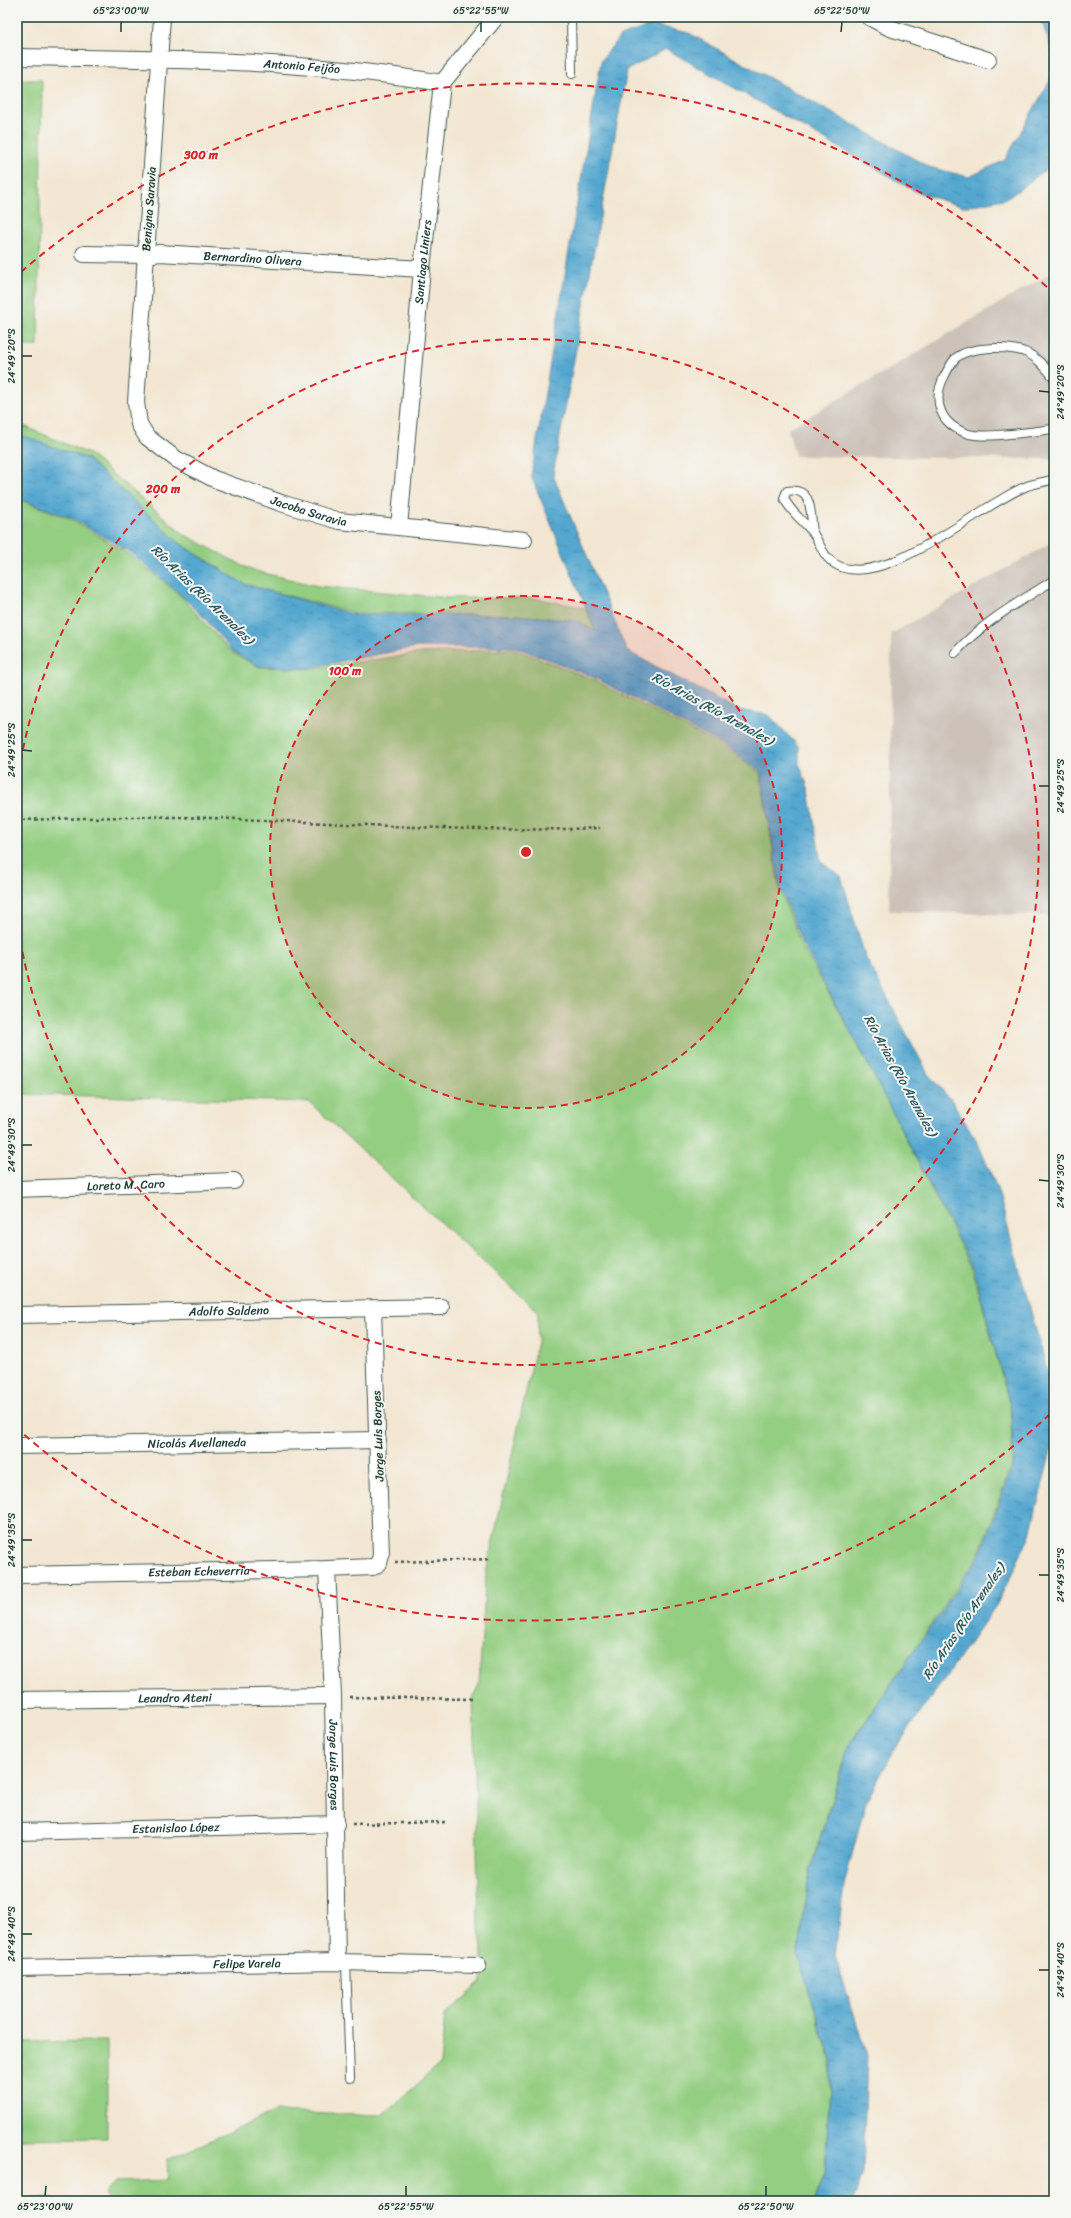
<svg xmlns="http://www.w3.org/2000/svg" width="1071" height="2218" font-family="Sriracha,sans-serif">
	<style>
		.industrial { fill: #ccc2b9 }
		.grass { fill: #94ce82; stroke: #5a865b }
		.forest { fill: url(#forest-firs); stroke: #4b7752 }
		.water { fill: url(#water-ripples); stroke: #3a7282 }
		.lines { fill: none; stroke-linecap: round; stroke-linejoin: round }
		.service-casing { stroke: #3f564c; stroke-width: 10 }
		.minor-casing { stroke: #3f564c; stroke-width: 18 }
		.path { stroke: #3f564c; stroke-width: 2.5; stroke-dasharray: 3 3; stroke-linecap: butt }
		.service { stroke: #fff; stroke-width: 8 }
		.minor { stroke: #fff; stroke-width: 16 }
		.ticks { fill: none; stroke: #1f3d34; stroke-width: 1.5 }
		.ring { fill: none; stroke: #d62828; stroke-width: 2; stroke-dasharray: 7 5 }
		.labels { text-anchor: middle; stroke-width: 4; stroke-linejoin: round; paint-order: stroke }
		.street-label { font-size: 12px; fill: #1f3d34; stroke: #f6f6f2 }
		.water-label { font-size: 13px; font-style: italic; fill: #2f5d63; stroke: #f6f6f2 }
		.centre { fill: #d62828; stroke: #f6f6f2; stroke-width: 2 }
		.ring-label { font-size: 12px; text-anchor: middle; font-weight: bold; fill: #d62828; stroke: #f6f6f2; stroke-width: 4; stroke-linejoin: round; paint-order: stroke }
		.neatline { fill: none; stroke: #1f3d34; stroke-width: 1.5 }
		.ticks-label { font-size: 10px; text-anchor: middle; fill: #1f3d34 }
	</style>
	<defs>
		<pattern id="forest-firs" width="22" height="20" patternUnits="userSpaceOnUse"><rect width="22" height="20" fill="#77b170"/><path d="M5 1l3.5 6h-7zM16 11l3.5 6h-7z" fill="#61915d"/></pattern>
		<pattern id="water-ripples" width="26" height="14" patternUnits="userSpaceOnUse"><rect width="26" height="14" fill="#55a7d0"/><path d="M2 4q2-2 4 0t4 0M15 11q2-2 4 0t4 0" fill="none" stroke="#4689aa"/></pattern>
	</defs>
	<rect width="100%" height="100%" fill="#f6f6f2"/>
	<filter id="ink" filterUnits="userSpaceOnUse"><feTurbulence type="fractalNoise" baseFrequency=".025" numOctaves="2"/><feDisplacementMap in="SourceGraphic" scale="8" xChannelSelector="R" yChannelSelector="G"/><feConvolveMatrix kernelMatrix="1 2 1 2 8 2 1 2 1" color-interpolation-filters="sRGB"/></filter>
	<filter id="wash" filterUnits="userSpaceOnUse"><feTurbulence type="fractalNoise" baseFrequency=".012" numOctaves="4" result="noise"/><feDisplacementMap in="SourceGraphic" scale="16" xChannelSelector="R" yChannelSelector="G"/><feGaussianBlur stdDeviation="0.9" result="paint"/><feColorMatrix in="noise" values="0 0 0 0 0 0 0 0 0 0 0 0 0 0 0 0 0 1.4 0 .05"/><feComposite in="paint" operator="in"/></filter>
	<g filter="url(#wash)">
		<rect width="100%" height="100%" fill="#f3e7d3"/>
		<g class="industrial">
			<polygon points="1054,271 1054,459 795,456 788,429"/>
			<polygon points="1054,541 1054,916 889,911 891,634"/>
		</g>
		<g class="grass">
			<polygon points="17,80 42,80 38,346 17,346"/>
			<polygon points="17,423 89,454 185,535 251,570 318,586 449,598 534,598 585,608 595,631 577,621 517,615 355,613 244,584 180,543 87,458 17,435"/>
			<polygon points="17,499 71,519 129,554 178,593 232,653 259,667 307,669 422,653 514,649 592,679 725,748 760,773 779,888 802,947 858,1045 973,1271 1010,1407 1013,1461 978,1556 848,1746 810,1870 798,1957 831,2062 825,2174 814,2201 108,2201 104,2194 116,2182 168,2180 167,2160 274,2112 382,2116 440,2064 445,2015 482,1982 482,1947 479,1928 473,1699 479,1684 486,1573 537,1342 538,1312 309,1102 17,1094"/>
			<polygon points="107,2041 107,2138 17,2139 17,2042"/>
		</g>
		<polygon class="forest" points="49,2197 60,2201 17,2201 17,2199"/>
		<g class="water">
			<polygon points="1035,17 1054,17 1054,57 1043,25"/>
			<polygon points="653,25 689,33 929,167 969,177 1005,160 1054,73 1054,155 1045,170 1008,198 963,207 917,192 666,49 627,70 553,475 627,651 738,710 769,715 799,747 799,763 809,790 821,862 841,876 865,956 928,1074 952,1101 977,1141 997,1188 1054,1395 1054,1439 1029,1538 997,1604 893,1752 866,1802 844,1885 835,1956 867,2055 863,2174 853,2201 815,2201 825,2175 832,2062 798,1957 810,1871 849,1746 979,1557 1014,1462 1011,1408 974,1270 858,1045 803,945 780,887 761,772 725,746 593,677 515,647 417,647 307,668 259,666 233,652 206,620 178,592 130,552 72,518 17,498 17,435 21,435 87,459 179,543 244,584 355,615 517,615 577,621 596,632 531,476 601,61 620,36"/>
		</g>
	</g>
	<g filter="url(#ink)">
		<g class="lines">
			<defs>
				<g id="service">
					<polyline points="571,17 572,74"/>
					<path d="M1054,378C1046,368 1037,357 1025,352C1008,346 972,346 957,357C952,361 948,369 945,375C931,401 940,425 969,434C985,439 1035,431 1054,429"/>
					<path d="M813,533C810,513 814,487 787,491L784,498C790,512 803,520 813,533C820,543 823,557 835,564C882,593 982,503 1027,486C1036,483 1045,482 1054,479"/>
					<path d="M955,653C983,622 1019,602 1054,580"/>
					<polyline points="346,1962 350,2078"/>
				</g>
				<g id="minor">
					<path id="s1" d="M162,17L136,402L139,424L147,437L176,459L214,479L281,503L339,521L524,540"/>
					<polyline points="869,17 890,28 988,60"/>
					<path id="s2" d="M17,57C158,59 303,59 442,83"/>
					<path id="s3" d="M84,254L146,255L160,253L422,269"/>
					<path id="s4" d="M399,527L422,269L442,83L496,17"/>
					<path id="s5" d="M17,1189L234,1181"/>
					<path id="s6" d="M17,1315L441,1307"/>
					<path id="s7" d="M17,1446L378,1440"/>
					<path id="s8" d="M327,1569L333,1696L337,1962"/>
					<path id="s9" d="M17,1575L327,1569L373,1567L379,1563L381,1555L373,1309"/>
					<path id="s10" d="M17,1700L333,1696"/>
					<path id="s11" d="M17,1832L336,1824"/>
					<path id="s12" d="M17,1968L337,1962L478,1965"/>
				</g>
			</defs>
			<use href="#service" class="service-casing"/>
			<use href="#minor" class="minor-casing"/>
			<g class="path">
				<path d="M17,820C69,819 122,816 174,817C317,820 458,834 600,828"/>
				<polyline points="395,1562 491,1559"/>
				<polyline points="349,1697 473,1699"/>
				<polyline points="352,1824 448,1822"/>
			</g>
			<use href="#service" class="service"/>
			<use href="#minor" class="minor"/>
		</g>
	</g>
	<path class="ticks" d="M121,32V22M481,32V22M841,32L842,22M22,356H32M1039,391L1049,392M22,750L32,751M1039,786H1049M22,1145H32M1039,1180L1049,1181M22,1540H32M1039,1575H1049M22,1934H32M1039,1970H1049M45,2196L46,2186M406,2196V2186M766,2196V2186"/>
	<circle cx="526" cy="852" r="256" fill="#d62828" fill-opacity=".12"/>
	<g class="ring">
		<circle cx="526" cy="852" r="256"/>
		<path d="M17 785A513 513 0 1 1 17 919"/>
		<path d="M1050 1414A769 769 0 0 1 21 1432M21 272A769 769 0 0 1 1050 290"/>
	</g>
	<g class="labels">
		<g class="street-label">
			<text dy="4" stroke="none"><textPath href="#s2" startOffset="285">Antonio Feijóo</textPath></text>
			<text transform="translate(149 209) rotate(-86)" y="4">Benigna Saravia</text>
			<text dy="4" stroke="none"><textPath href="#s3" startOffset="169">Bernardino Olivera</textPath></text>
			<text dy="4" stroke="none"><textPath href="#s4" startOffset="266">Santiago Liniers</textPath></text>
			<text dy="4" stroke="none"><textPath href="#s1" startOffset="603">Jacoba Saravia</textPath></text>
			<text dy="4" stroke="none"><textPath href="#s5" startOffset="109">Loreto M. Caro</textPath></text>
			<text dy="4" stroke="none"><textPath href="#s6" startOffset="212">Adolfo Saldeno</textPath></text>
			<text transform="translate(378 1436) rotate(-92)" y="4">Jorge Luis Borges</text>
			<text dy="4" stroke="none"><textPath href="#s7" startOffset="180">Nicolás Avellaneda</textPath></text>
			<text dy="4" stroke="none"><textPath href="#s9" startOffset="182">Esteban Echeverría</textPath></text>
			<text dy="4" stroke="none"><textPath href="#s10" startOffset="158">Leandro Ateni</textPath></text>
			<text dy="4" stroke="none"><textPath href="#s8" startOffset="196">Jorge Luis Borges</textPath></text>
			<text dy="4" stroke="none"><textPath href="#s11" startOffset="159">Estanislao López</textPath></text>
			<text dy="4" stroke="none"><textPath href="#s12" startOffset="230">Felipe Varela</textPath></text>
		</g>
		<g class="water-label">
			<text transform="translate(203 594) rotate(44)" y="5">Río Arias (Río Arenales)</text>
			<text transform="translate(713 708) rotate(29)" y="5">Río Arias (Río Arenales)</text>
			<text transform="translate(901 1075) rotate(61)" y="5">Río Arias (Río Arenales)</text>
			<text transform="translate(963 1621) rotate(-56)" y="5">Río Arias (Río Arenales)</text>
		</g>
	</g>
	<circle cx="526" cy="852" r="6" class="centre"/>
	<g class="ring-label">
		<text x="201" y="159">300 m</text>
		<text x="163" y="493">200 m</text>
		<text x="345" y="675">100 m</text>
	</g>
	<rect width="1071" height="2218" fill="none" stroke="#f6f6f2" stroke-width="44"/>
	<rect x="22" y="22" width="1027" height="2174" class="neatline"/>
	<g class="ticks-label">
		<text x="121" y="14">65°23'00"W</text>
		<text x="481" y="14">65°22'55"W</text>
		<text x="842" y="14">65°22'50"W</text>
		<text transform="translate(11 356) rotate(-90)" y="4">24°49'20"S</text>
		<text transform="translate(1060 392) rotate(-90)" y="4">24°49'20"S</text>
		<text transform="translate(11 750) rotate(-90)" y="4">24°49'25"S</text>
		<text transform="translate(1060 786) rotate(-90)" y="4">24°49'25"S</text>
		<text transform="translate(11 1145) rotate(-90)" y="4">24°49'30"S</text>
		<text transform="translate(1060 1181) rotate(-90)" y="4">24°49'30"S</text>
		<text transform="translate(11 1540) rotate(-90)" y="4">24°49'35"S</text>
		<text transform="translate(1060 1575) rotate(-90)" y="4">24°49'35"S</text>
		<text transform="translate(11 1934) rotate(-90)" y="4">24°49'40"S</text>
		<text transform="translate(1060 1970) rotate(-90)" y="4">24°49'40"S</text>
		<text x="45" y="2210">65°23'00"W</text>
		<text x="406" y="2210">65°22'55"W</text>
		<text x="766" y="2210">65°22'50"W</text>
	</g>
</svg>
